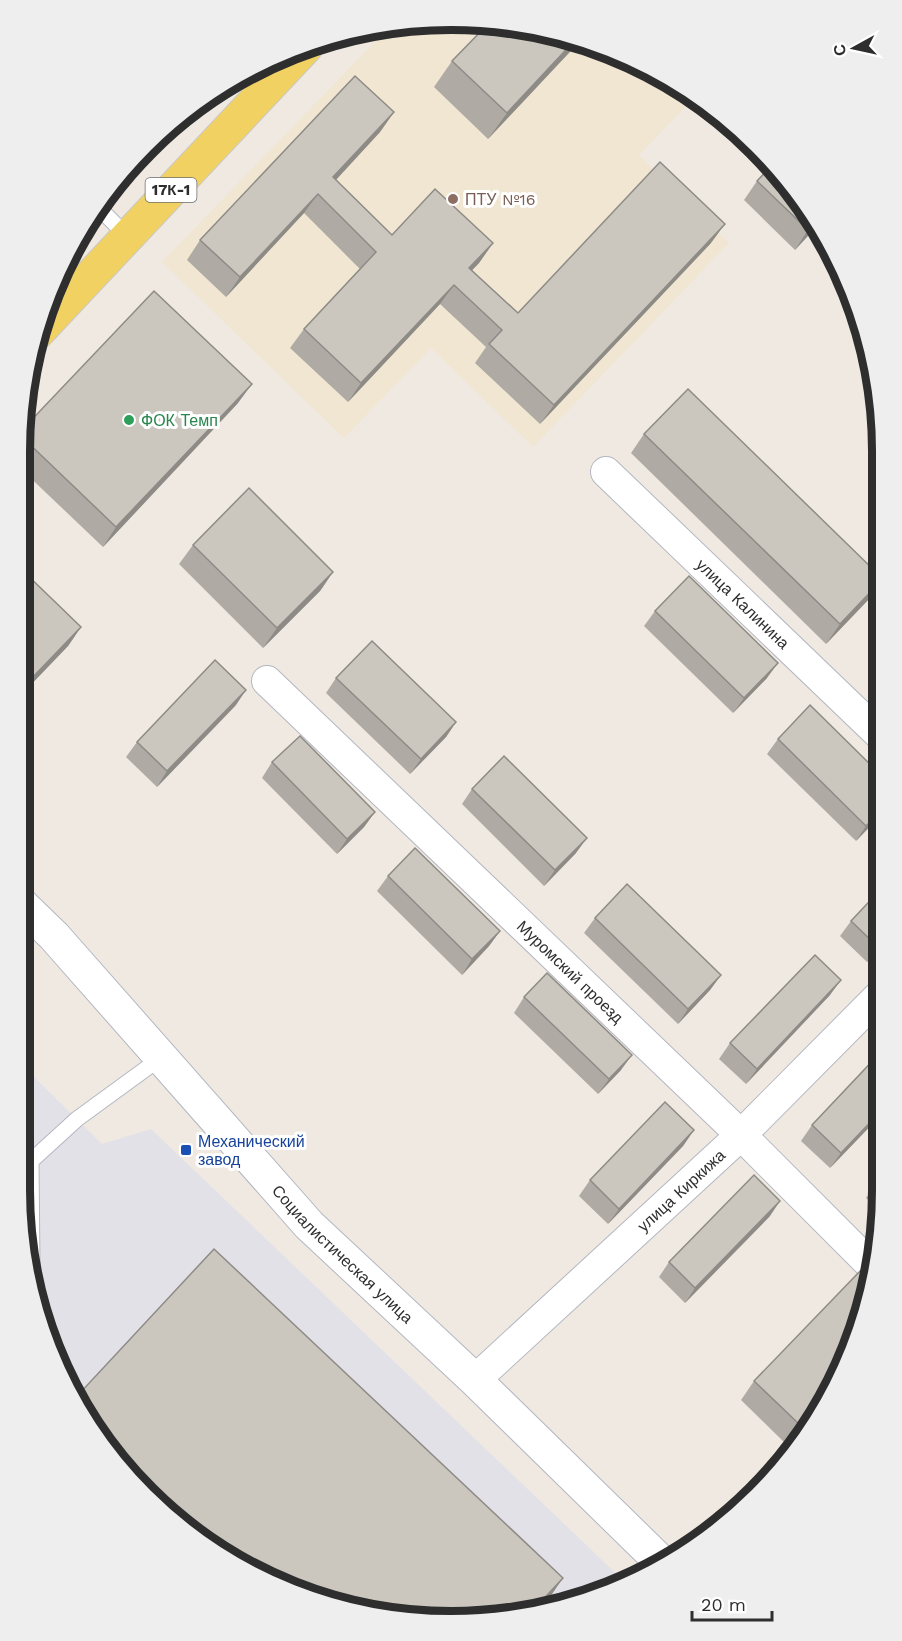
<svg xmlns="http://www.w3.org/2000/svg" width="902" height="1641" font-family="'Work Sans',sans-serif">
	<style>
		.industrial { fill: #e3e1e8 }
		.education { fill: #f0e6d1 }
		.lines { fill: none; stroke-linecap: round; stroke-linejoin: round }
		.service-casing { stroke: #b4b7c1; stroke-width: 17 }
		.minor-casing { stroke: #b4b7c1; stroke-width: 32 }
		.secondary-casing { stroke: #b4b7c1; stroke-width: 35 }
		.primary-casing { stroke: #c9c9c9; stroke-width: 35 }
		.service { stroke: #fff; stroke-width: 15 }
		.minor { stroke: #fff; stroke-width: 30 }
		.secondary { stroke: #fff; stroke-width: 33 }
		.primary { stroke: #f2d163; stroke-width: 33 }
		.wall { fill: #afaba4 }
		.shaded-wall { fill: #8e8b86 }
		.building { fill: #cbc7bf; stroke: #8e8b86; stroke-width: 1.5 }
		.education-dot { fill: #8d6e63; stroke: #fff; stroke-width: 2 }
		.leisure-dot { fill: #2e9e5b; stroke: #fff; stroke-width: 2 }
		.transit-dot { fill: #1a4fb4; stroke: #fff; stroke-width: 2 }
		.labels { text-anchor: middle; stroke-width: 6; stroke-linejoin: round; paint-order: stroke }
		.shield { fill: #fff; stroke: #6d6d6d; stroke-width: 1.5 }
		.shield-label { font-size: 15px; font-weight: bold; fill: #2e2e2e }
		.education-label { font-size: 16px; fill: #785e54; stroke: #fff; text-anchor: start }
		.leisure-label { font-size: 16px; fill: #27864d; stroke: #fff; text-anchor: start }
		.street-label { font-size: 16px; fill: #2e2e2e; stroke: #fff }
		.transit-label { font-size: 16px; fill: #164399; stroke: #fff; text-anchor: start }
		.rim { fill: none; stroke: #2e2e2e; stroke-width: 8 }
	</style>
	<rect width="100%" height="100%" fill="#efe9e1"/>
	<polygon class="industrial" points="20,1063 102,1144 151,1129 626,1583 616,1589 479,1621 108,1452 42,1328 20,1190"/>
	<polygon class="education" points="423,20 508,23 590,43 667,77 694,98 639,155 729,243 533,447 431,348 344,438 162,262 390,26"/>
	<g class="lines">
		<defs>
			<g id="service">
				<polyline points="98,207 128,237"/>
				<polyline points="32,1264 31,1161 77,1119 162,1057"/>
			</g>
			<g id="minor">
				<path id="s1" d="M606,472L880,735"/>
				<path id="s2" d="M267,681L741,1135L872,1266"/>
				<path id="s3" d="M475,1380L741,1135L881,994"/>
			</g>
			<g id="secondary">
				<path id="s4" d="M20,903L54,936L309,1225L475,1380L660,1561"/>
			</g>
			<polyline id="primary" points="37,333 306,47"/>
		</defs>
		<use href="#service" class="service-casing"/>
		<use href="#minor" class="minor-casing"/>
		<use href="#secondary" class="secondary-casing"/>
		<use href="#primary" class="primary-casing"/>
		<use href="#service" class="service"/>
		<use href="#minor" class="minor"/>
		<use href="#secondary" class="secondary"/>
		<use href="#primary" class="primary"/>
	</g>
	<g class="wall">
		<polygon points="508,23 581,40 488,139 434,87 452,61"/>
		<polygon points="394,112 380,132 336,180 392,235 493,243 479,263 472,270 518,313 711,243 540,424 475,363 486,347 440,304 348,402 290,348 304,329 360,269 304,213 226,297 187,260 200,240"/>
		<polygon points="757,181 810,212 817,226 795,250 744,200"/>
		<polygon points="238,403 103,547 20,468 20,432"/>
		<polygon points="644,434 870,598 826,644 631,453"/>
		<polygon points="193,545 333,572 320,591 263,648 179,564"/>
		<polygon points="20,568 81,627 68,646 20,696"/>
		<polygon points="655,611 767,678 733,713 644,626"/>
		<polygon points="336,678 456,722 446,737 410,774 326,693"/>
		<polygon points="236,705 157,787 126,757 137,742"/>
		<polygon points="778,739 880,774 880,816 856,841 767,754"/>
		<polygon points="272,762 375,812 364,827 337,854 262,778"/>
		<polygon points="472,789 576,853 544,886 462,804"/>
		<polygon points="388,876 500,931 489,946 462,975 377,891"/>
		<polygon points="880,890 881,948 867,962 840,936 851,921"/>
		<polygon points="595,918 721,975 710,990 678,1024 584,933"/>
		<polygon points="830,995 746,1084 719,1059 730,1043"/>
		<polygon points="524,997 621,1070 598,1094 514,1013"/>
		<polygon points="881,1052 881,1115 830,1168 801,1141 812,1125"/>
		<polygon points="694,1130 683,1146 608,1224 579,1196 590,1180"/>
		<polygon points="881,1177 882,1213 866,1198"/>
		<polygon points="770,1216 685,1303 659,1277 669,1262"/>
		<polygon points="754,1381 826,1403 786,1444 741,1400"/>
	</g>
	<g class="shaded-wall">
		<polygon points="576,39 581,40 488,139 507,113"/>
		<polygon points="394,112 380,132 320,197 333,177"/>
		<polygon points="184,113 117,180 127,166"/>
		<polygon points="318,194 304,213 226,297 240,277"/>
		<polygon points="816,223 817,226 795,250 808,230"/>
		<polygon points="725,224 711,243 540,424 554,405"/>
		<polygon points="493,243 479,263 455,288 469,268"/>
		<polygon points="454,285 440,304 348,402 361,383"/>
		<polygon points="252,384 238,403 103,547 116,527"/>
		<polygon points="333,572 320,591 263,648 277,628"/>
		<polygon points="879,583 879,585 870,598 826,644 840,624"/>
		<polygon points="81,627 68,646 20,696 20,694 30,680"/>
		<polygon points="778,663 767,678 733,713 744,698"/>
		<polygon points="246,690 236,705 157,787 167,771"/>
		<polygon points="456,722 446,737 410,774 421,759"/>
		<polygon points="375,812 364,827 337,854 347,839"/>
		<polygon points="880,812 880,816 856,841 866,826"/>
		<polygon points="587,838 576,853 544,886 555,870"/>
		<polygon points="500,931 489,946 462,975 472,959"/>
		<polygon points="881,944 881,948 867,962 878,947"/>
		<polygon points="721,975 710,990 678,1024 688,1009"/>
		<polygon points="841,980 830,995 746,1084 757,1069"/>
		<polygon points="632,1055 621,1070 598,1094 609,1079"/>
		<polygon points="881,1111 881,1115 830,1168 841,1153"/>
		<polygon points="694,1130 683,1146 608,1224 619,1209"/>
		<polygon points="780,1201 770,1216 685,1303 695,1288"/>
		<polygon points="830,1393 826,1403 786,1444 800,1425"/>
		<polygon points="563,1578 550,1597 541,1606 536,1607"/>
	</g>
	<g class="building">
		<polygon points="489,23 508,23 576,39 507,113 452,61"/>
		<polygon points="355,76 394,112 333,177 392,235 435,189 493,243 469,268 518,313 660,162 725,224 554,405 489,344 502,330 454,285 361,383 304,329 376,252 318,194 240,277 200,240"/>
		<polygon points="772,165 810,212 816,223 808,230 757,181"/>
		<polygon points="154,291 252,384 116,527 20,435 20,432"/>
		<polygon points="688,389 879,575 879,583 840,624 644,434"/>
		<polygon points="249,488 333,572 277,628 193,545"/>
		<polygon points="20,568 81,627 30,680 20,671"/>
		<polygon points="689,576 778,663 744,698 655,611"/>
		<polygon points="372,641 456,722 421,759 336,678"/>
		<polygon points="215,660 246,690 167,771 137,742"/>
		<polygon points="810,705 880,774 880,812 866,826 778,739"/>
		<polygon points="300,736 375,812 347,839 272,762"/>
		<polygon points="504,756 587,838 555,870 472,789"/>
		<polygon points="415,848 500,931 472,959 388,876"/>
		<polygon points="627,884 721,975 688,1009 595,918"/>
		<polygon points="880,890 881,944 878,947 851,921"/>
		<polygon points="815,955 841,980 757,1069 730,1043"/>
		<polygon points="547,973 632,1055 609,1079 524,997"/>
		<polygon points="881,1052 881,1111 841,1153 812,1125"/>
		<polygon points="665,1102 694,1130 619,1209 590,1180"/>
		<polygon points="754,1175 780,1201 695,1288 669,1262"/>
		<polygon points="881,1177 881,1188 876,1183"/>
		<polygon points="214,1249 563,1578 536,1607 479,1621 339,1607 211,1549 108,1452 78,1395"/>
		<polygon points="863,1268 870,1275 860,1328 830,1393 800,1425 754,1381"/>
	</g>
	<circle class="education-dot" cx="453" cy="199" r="6"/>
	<circle class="leisure-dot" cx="129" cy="420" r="6"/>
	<rect class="transit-dot" x="180" y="1144" width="12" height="12" rx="3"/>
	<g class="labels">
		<rect class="shield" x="145.5" y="178" width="51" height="24" rx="4.5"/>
		<g class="shield-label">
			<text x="171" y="195">17К-1</text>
		</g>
		<g class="education-label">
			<text x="465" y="205">ПТУ №16</text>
		</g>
		<g class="leisure-label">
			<text x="141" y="426">ФОК Темп</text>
		</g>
		<g class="street-label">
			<text dy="6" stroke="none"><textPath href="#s1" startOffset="190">улица Калинина</textPath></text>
			<text dy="6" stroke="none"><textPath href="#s2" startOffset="420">Муромский проезд</textPath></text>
			<text dy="6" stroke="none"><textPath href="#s3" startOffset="280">улица Киркижа</textPath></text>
			<text dy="6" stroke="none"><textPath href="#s4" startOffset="477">Социалистическая улица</textPath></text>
		</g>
		<g class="transit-label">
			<text x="198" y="1147">Механический<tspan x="198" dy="18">завод</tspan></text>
		</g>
	</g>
	<path d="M0 0H902V1641H0ZM451 30H451A421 421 0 0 1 872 451V1190A421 421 0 0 1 451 1611H451A421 421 0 0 1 30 1190V451A421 421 0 0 1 451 30Z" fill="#eee" fill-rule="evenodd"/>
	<path class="rim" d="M451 30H451A421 421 0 0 1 872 451V1190A421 421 0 0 1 451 1611H451A421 421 0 0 1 30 1190V451A421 421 0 0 1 451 30Z"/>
	<g transform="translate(854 48) rotate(262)" stroke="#ffffff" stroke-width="4.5" paint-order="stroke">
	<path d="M0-4.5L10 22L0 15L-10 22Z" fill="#2e2e2e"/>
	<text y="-9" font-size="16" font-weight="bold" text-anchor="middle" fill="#2e2e2e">С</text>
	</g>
	<path d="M692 1611v9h80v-9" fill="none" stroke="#2e2e2e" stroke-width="3"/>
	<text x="701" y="1611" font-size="18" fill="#2e2e2e" stroke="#ffffff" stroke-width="4.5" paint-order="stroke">20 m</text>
</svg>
